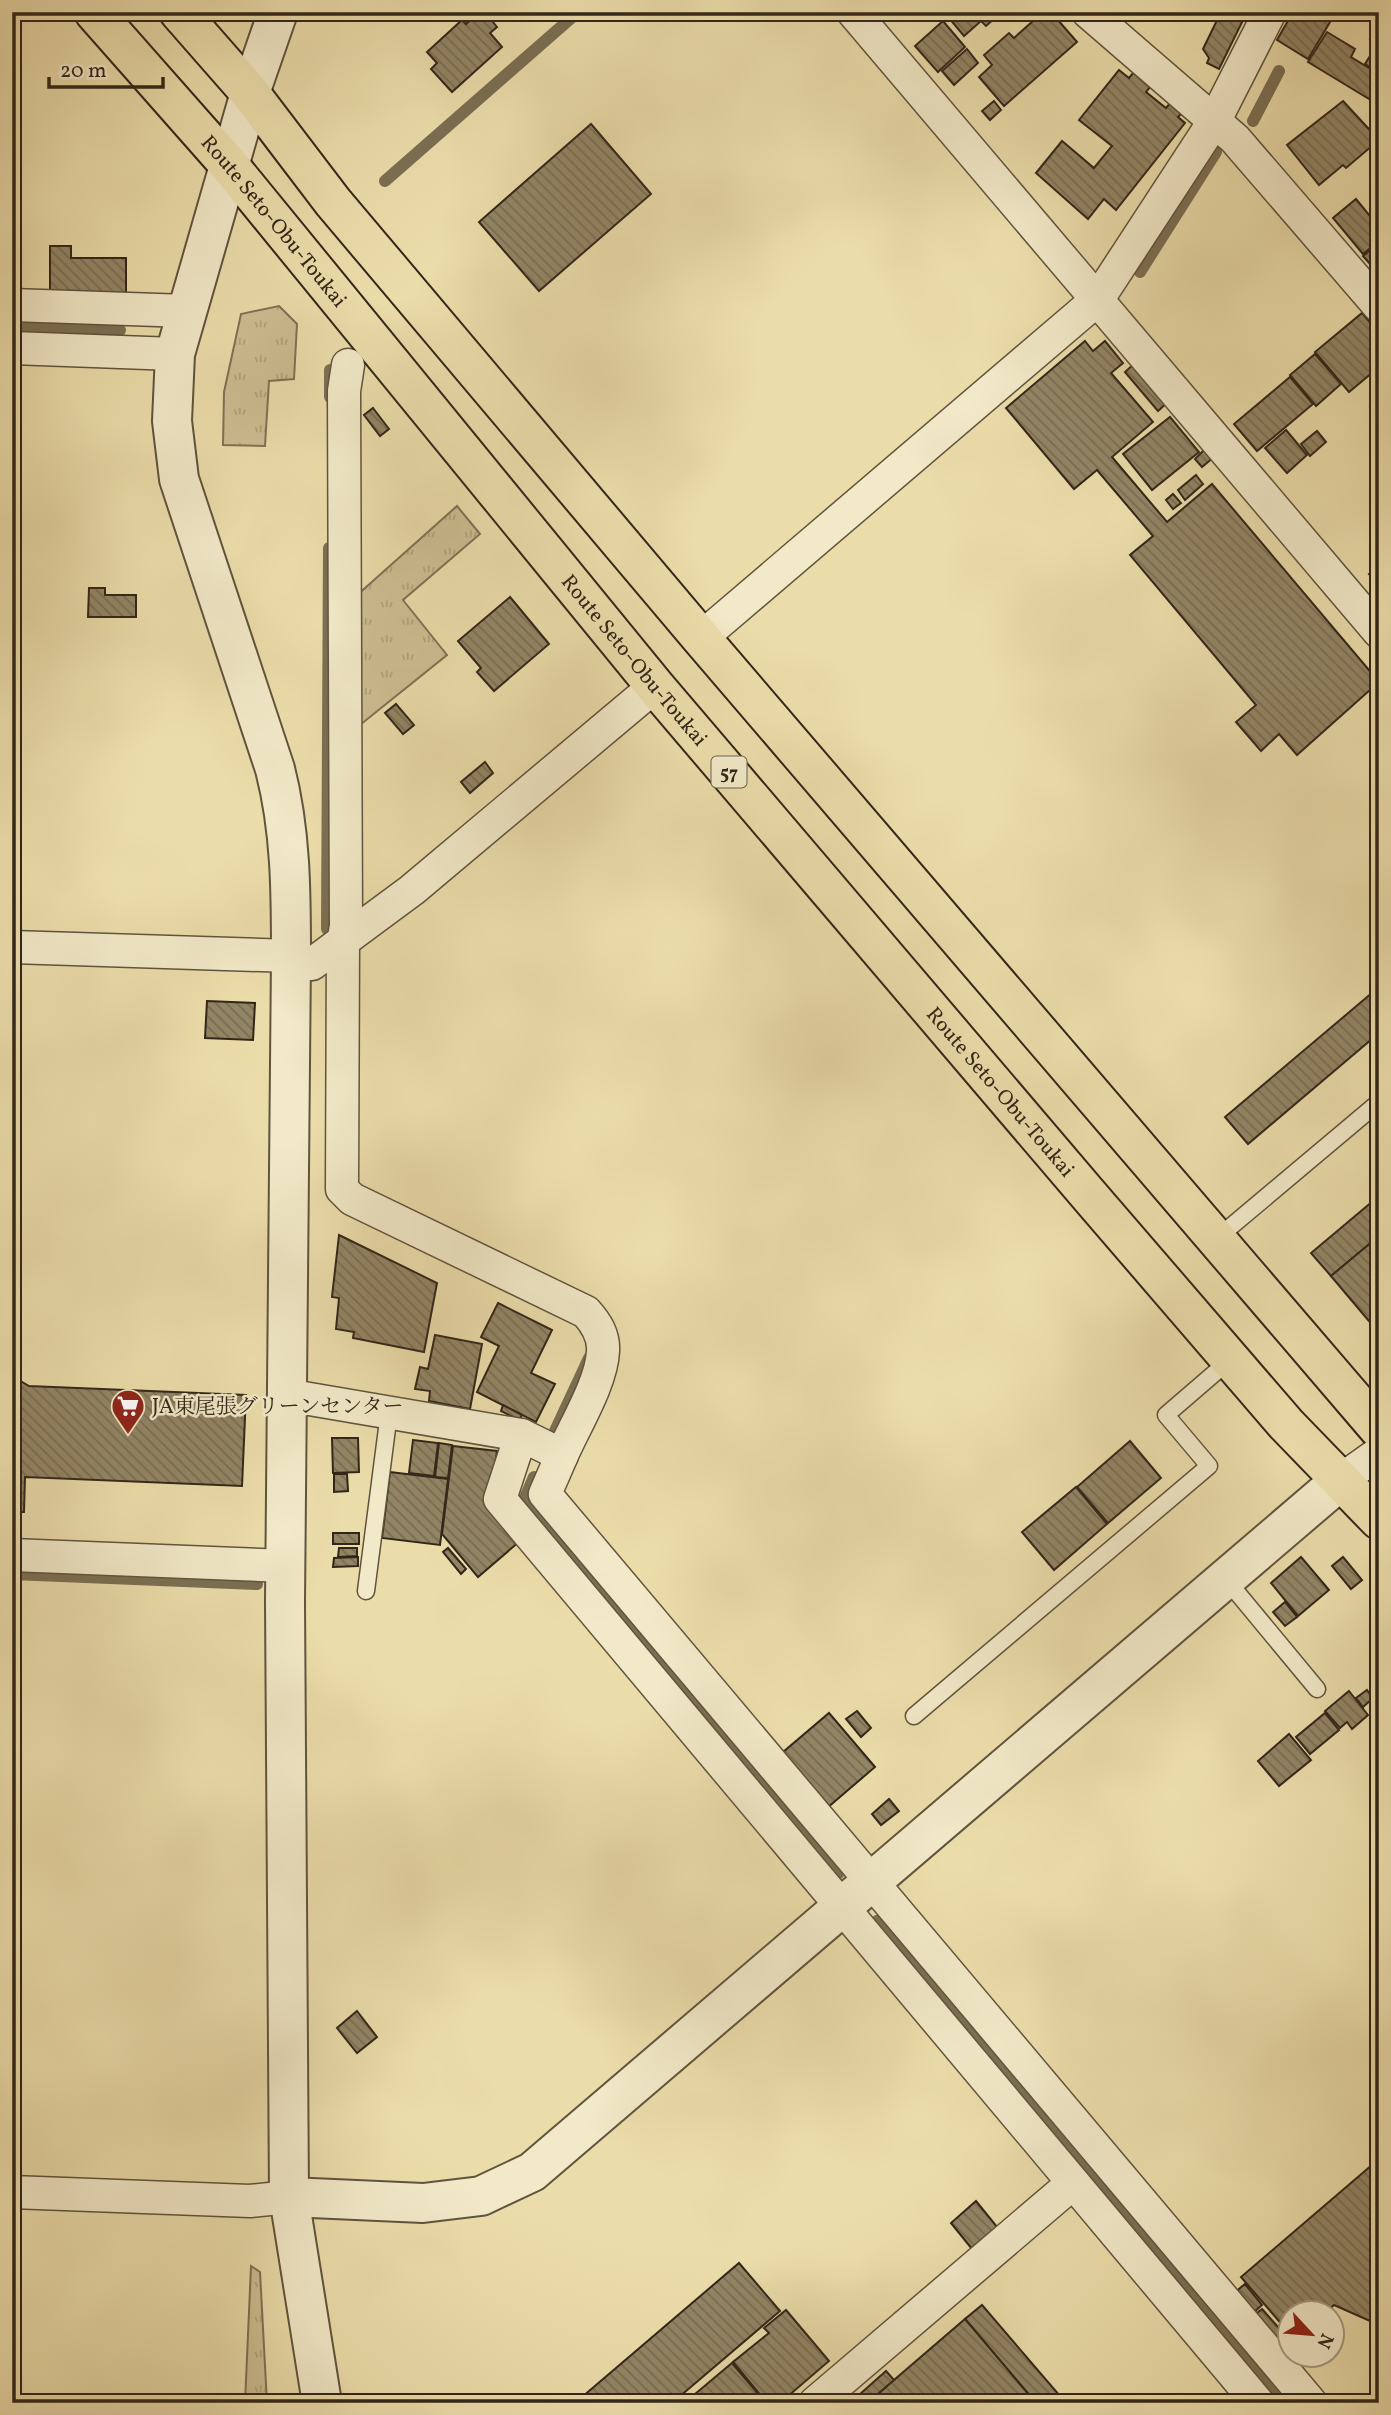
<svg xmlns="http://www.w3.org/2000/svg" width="1391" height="2415" font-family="Vollkorn,'Noto Serif JP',serif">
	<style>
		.grass { fill: url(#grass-tufts); stroke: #7f7256; stroke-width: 2 }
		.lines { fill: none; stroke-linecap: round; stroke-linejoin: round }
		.stream { stroke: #7b6f53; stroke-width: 12 }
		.building { fill: url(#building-back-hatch); stroke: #32261a; stroke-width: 2 }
		.service-casing { stroke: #60543e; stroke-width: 19 }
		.minor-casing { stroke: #60543e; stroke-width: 35 }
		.tertiary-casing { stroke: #60543e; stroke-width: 42 }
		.primary-casing { stroke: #32261a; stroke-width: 42 }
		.service { stroke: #f2e9c8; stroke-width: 16 }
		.minor { stroke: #f2e9c8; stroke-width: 32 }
		.tertiary { stroke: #f2e9c8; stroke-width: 38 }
		.primary { stroke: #ebddaa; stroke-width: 38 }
		.labels { text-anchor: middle; stroke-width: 5; stroke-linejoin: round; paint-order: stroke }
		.shield { fill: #f2e9c8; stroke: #6c604e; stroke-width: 2 }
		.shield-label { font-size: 19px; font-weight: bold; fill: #32261a }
		.street-label { font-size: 21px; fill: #32261a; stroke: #f2e9c8 }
		.poi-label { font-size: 21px; fill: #32261a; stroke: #f2e9c8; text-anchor: start }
	</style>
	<defs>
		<pattern id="grass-tufts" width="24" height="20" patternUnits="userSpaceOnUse" patternTransform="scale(1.75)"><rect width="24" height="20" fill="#ccbe92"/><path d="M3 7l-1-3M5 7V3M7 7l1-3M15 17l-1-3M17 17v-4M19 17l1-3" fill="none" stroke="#b0a37d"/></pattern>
		<pattern id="building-back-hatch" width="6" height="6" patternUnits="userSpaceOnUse" patternTransform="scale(1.75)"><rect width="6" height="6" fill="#928565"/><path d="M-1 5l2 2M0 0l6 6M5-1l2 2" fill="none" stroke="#786d52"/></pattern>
	</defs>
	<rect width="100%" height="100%" fill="#ebddaa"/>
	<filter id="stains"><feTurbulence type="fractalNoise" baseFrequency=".00286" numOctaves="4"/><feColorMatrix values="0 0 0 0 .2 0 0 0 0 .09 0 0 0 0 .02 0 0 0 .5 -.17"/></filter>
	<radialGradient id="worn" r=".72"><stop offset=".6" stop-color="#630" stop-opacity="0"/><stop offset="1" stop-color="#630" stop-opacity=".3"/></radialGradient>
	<g class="grass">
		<polygon points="279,306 297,324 294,379 269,381 265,446 223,445 224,392 241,314"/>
		<polygon points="457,506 480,534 403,600 447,655 355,729 355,597"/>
		<polygon points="251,2266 260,2272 267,2403 245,2403"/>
	</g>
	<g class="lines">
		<g class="stream">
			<polyline points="1253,121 1279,71"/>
			<polyline points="385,181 578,12"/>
			<polyline points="1140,272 1216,152"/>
			<polyline points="12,326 120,330"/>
			<polyline points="330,397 330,370"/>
			<polyline points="327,929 329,548"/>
			<polyline points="555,1431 589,1358"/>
			<polyline points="534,1477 524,1500 838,1874"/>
			<polyline points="12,1574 257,1584"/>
			<polyline points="877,1921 1274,2395"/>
		</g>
	</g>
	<g class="building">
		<polygon points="479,12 485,12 497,27 490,33 502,47 452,92 431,69 437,63 427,52 462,20 466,24"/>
		<polygon points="944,12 1002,12 986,26 981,21 964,36"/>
		<polygon points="1043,12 1051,12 1077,42 1004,106 979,77 992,65 984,55 1009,33 1014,38"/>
		<polygon points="1221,12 1247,12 1219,69 1207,63 1209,58 1203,49"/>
		<polygon points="1293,12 1313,12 1330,22 1308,59 1277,40"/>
		<polygon points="943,21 965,47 938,72 915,46"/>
		<polygon points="1379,24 1379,73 1365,64 1378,43 1370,39"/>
		<polygon points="1327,32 1355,49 1351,57 1379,74 1379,84 1369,99 1308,62"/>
		<polygon points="967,49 978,63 954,85 942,71"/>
		<polygon points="1119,70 1129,78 1134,72 1151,86 1146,92 1166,108 1171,102 1183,112 1178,117 1185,123 1116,210 1104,199 1088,219 1036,173 1062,141 1094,168 1112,146 1079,120"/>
		<polygon points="994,101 1001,110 990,120 982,111"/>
		<polygon points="1343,101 1379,140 1346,168 1343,165 1319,185 1287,145"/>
		<polygon points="591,124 651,194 539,291 479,222"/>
		<polygon points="1356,199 1379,227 1379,241 1363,254 1333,218"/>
		<polygon points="1379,243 1379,274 1363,256"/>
		<polygon points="50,246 71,246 71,258 126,258 126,296 50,295"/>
		<polygon points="1362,313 1379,333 1379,355 1374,360 1379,367 1349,392 1315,352"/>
		<polygon points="1085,341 1093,351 1105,341 1123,363 1111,373 1153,422 1112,457 1167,522 1212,484 1379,682 1297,755 1279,734 1261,751 1236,722 1256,705 1130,555 1153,536 1097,470 1074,489 1006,408"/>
		<polygon points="1315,354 1341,384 1316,406 1290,375"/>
		<polygon points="1135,363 1168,402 1158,411 1125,372"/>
		<polygon points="1290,377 1313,404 1257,451 1234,424"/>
		<polygon points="1379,398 1379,416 1370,406"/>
		<polygon points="373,408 389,429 380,436 364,415"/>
		<polygon points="1170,417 1199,452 1152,490 1123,454"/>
		<polygon points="1286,430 1307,455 1287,473 1265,448"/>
		<polygon points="1317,431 1326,442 1310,456 1301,444"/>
		<polygon points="1206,448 1214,457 1202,467 1195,459"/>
		<polygon points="1196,475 1203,484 1185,500 1178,490"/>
		<polygon points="1173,494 1181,503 1173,509 1166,500"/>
		<polygon points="1379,566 1379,585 1369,574"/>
		<polygon points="89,588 105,588 105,595 136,595 136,617 88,617"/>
		<polygon points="510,597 549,644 494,691 477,672 481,668 458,641"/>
		<polygon points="396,704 414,725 403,734 385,713"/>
		<polygon points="485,762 493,773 470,793 461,782"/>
		<polygon points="1379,987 1379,1033 1248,1144 1225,1117"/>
		<polygon points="207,1001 255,1003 253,1040 205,1038"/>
		<polygon points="1379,1196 1379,1236 1331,1276 1311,1253"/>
		<polygon points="339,1235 437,1283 424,1352 353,1338 354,1332 336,1329 339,1298 332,1297"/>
		<polygon points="1379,1236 1379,1333 1331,1276"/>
		<polygon points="498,1303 552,1330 531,1373 555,1384 536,1422 477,1392 499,1346 481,1337"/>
		<polygon points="435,1335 482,1344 470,1409 429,1401 430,1391 415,1389 420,1367 428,1369"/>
		<polygon points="12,1376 29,1386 246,1395 242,1486 25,1477 24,1512 12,1512"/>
		<polygon points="503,1405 522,1415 519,1420 501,1411"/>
		<polygon points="332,1438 358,1438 359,1472 333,1473"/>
		<polygon points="413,1440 438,1443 434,1476 409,1473"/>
		<polygon points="1130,1441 1161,1478 1108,1523 1077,1487"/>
		<polygon points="439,1443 452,1445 448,1478 435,1477"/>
		<polygon points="453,1446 497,1451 490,1505 520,1541 478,1577 442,1534"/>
		<polygon points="390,1472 448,1479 440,1545 382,1538"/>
		<polygon points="334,1474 347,1474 348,1491 334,1492"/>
		<polygon points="1076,1487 1107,1524 1054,1570 1022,1532"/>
		<rect x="333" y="1533" width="26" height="11"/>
		<polygon points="339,1548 357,1548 357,1556 338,1557"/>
		<polygon points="448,1548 466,1569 461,1574 443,1552"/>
		<polygon points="358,1557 358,1566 333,1567 334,1558"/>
		<polygon points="1301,1557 1329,1590 1298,1616 1271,1583"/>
		<polygon points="1343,1557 1362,1580 1351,1589 1332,1566"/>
		<polygon points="1285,1602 1297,1617 1285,1626 1273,1612"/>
		<polygon points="1367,1690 1373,1698 1363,1707 1356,1698"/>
		<polygon points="1349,1691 1368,1715 1352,1729 1347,1722 1340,1728 1325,1711"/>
		<polygon points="857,1711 871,1728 861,1737 846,1719"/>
		<polygon points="829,1713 875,1767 827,1808 782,1753"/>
		<polygon points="1325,1713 1339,1730 1310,1754 1296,1737"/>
		<polygon points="1289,1734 1311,1760 1279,1786 1258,1761"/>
		<polygon points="889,1799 899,1811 881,1825 872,1814"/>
		<polygon points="357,2011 377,2037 357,2053 337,2028"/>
		<polygon points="1379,2159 1379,2325 1334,2305 1324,2314 1290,2314 1290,2334 1241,2277"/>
		<polygon points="976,2201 998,2228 972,2249 951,2223"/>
		<polygon points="739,2263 780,2311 672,2403 575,2403"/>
		<polygon points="1245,2284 1262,2305 1252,2314 1234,2293"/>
		<polygon points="982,2305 1066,2403 1036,2403 965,2319"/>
		<polygon points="1262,2309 1286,2336 1276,2345 1252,2317"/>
		<polygon points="786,2310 829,2361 780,2403 767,2403 733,2362 769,2333 764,2328"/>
		<polygon points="965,2319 1036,2403 875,2403 872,2399"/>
		<polygon points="732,2363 766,2403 703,2403 695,2394"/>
		<polygon points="886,2371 894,2380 872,2399 875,2403 850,2403"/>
	</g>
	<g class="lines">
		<defs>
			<g id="service">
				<polyline points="1216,1239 1379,1102"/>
				<polyline points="1225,1578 1317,1689"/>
				<polyline points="366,1591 389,1413"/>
				<polyline points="914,1716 1209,1466 1166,1415 1231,1359"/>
			</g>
			<g id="minor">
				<polyline points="853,12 1379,632"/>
				<polyline points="1088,12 1235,139 1379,306"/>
				<polyline points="12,305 187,311"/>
				<polyline points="12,348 175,354"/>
				<path d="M348,365L344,391L346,926L343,943L342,1189L352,1199L586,1312C596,1323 604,1335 603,1351C602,1382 574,1427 562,1455"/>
				<polyline points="701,638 1098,299 1215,120 1270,12"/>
				<polyline points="12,947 291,956 312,964 412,890 655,686"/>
				<polyline points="286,1395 521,1435 562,1455 545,1494 1311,2403"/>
				<polyline points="521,1435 500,1499 1258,2403"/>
				<polyline points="1341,1480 1379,1453"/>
				<polyline points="12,1555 285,1566"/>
				<polyline points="12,2192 250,2201 289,2197"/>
				<polyline points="815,2403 1073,2183"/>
			</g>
			<g id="tertiary">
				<path d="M278,12L250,93L175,354L172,421L179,479L275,769C291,831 291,893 291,956L285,1602L289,2197L322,2403"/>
				<polyline points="289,2197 423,2203 481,2196 532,2172 1341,1480"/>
			</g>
			<g id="primary">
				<path id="s1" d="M94,12L229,165L655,686L1087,1193L1286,1424L1379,1520"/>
				<polyline points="179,12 250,93 333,202 701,638 1379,1429"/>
			</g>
		</defs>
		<use href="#service" class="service-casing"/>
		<use href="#minor" class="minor-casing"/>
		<use href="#tertiary" class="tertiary-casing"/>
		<use href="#primary" class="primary-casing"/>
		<use href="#service" class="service"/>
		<use href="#minor" class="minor"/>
		<use href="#tertiary" class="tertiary"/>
		<use href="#primary" class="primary"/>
	</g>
	<defs>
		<symbol id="supermarket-pin" viewBox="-11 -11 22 30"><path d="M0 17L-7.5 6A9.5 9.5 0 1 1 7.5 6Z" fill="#8f2418" stroke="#f2e9c8"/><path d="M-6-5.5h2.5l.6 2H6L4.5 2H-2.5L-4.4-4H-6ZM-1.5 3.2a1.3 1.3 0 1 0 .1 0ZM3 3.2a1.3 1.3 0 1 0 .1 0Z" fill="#fff"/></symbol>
	</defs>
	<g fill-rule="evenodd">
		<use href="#supermarket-pin" x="109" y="1387" width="38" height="52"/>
	</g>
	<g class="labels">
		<rect class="shield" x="711.5" y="756.5" width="35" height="31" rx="5"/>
		<g class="shield-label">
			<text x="729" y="779">57</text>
		</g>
		<g class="street-label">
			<text dy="7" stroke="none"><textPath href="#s1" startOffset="276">Route Seto-Obu-Toukai</textPath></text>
			<text dy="7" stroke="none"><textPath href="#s1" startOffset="844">Route Seto-Obu-Toukai</textPath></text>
			<text dy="7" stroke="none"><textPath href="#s1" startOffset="1410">Route Seto-Obu-Toukai</textPath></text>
		</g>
		<g class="poi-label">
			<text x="152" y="1413">JA東尾張グリーンセンター</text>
		</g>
	</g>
	<rect width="1391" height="2415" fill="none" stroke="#ebddaa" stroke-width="42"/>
	<rect x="14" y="14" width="1363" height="2387" fill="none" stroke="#32261a" stroke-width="3.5"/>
	<rect x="21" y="21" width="1349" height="2373" fill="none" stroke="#32261a" stroke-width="2"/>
	<g transform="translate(1311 2334) rotate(116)"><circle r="33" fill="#f2e9c8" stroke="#a59b82" stroke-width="2"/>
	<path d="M0-5L12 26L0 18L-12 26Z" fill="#8f2418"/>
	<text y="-10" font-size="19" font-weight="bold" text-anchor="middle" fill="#32261a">N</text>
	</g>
	<path d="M49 77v10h114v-10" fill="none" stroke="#32261a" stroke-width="3.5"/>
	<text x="60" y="77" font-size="21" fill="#32261a" stroke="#f2e9c8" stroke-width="5" paint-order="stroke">20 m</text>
	<rect width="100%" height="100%" filter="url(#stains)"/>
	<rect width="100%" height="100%" fill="url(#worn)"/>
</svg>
